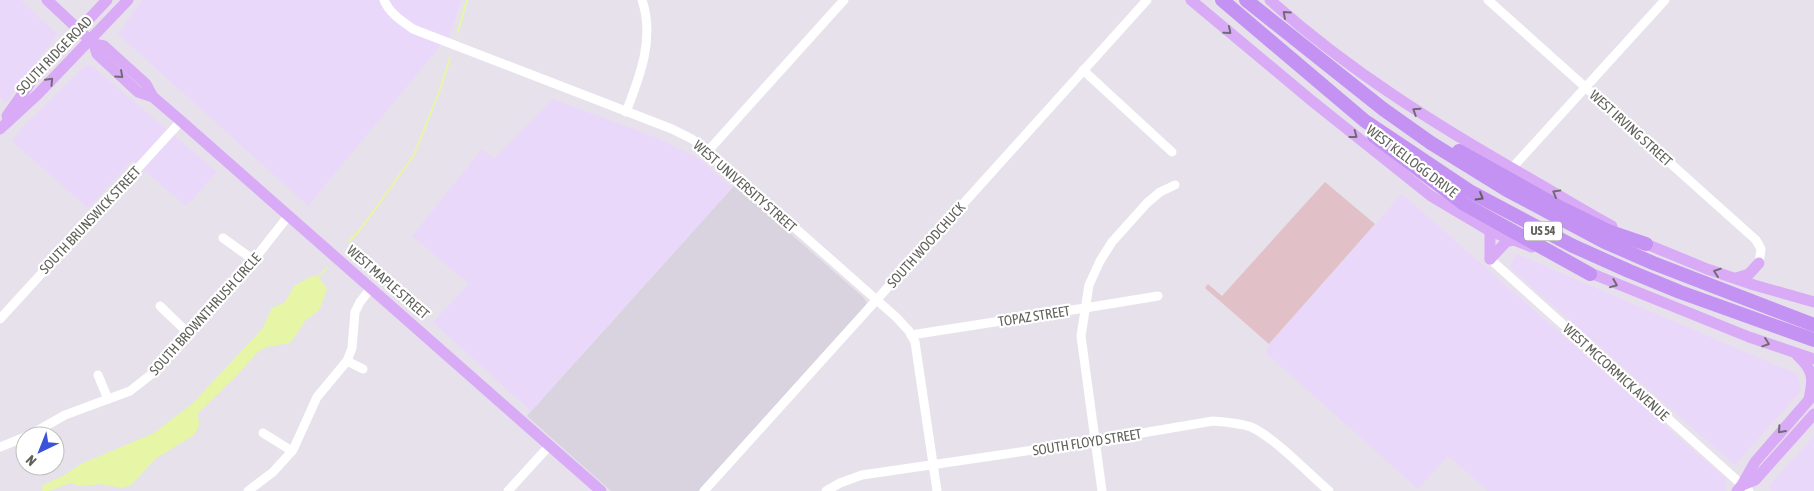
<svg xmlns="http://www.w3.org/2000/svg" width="1814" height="491" font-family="'Asap Condensed',sans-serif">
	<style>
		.commercial { fill: #ead8fa }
		.education { fill: #d8d3de }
		.green { fill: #e1c0c7 }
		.water { fill: #e6f6a6 }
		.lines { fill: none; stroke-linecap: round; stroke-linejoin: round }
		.stream { stroke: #e6f6a6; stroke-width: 2 }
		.minor { stroke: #fff; stroke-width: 9 }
		.major { stroke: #d9abf7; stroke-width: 11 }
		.highway { stroke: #c392f2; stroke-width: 14 }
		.oneway { stroke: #716c72 }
		.oneway2 { stroke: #5f615a }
		.labels { text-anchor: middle; stroke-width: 4.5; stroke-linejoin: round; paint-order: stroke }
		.shield { fill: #fff; stroke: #8f908c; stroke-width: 1 }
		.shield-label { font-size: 12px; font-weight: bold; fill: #5f615a }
		.street-label { font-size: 14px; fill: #5f615a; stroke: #fff }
	</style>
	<rect width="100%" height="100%" fill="#e7e1eb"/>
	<g class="commercial">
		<polygon points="0,0 21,0 57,34 6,103 0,98"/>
		<polygon points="142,0 461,0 451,33 308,206 118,34"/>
		<polygon points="85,66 92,66 217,172 186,206 132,160 88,208 12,141 20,130"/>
		<polygon points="552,99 658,138 699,159 732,188 531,411 433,322 469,284 412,236 482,149 494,159"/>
		<polygon points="1402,194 1726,479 1726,491 1488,491 1448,456 1418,489 1266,353 1269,344"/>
		<polygon points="1517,254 1797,374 1801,391 1735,465 1509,267"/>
		<polygon points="1814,436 1814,491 1772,491 1768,487"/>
	</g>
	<polygon class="education" points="735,185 863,297 867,303 863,309 698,491 611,491 527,416"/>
	<polygon class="green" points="1325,182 1375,224 1269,344 1205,288 1208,284 1222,296"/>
	<polygon class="water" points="312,276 318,277 327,288 321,306 317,312 306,320 290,343 266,347 258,352 238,374 198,413 199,426 194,435 155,459 132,484 123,488 101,484 80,486 70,483 49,491 43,491 41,489 43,485 63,476 81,464 154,433 192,404 263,328 272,308 285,302 294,286"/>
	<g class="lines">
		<g class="stream">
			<polyline points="458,32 467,0"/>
			<polyline points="349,241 360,230 414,155 441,87 450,58"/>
			<polyline points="318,277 327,268"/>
		</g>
		<g class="minor">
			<path d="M384,0C389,13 402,21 413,29L672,129L692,139L708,151L896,317L909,331L915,342L937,491"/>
			<polyline points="1488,0 1756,240 1761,249 1759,263"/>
			<polyline points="1083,70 1172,152"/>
			<path d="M626,112C640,76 655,38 642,0"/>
			<polyline points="708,151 844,0"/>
			<polyline points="1512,168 1665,0"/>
			<polyline points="223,238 255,261"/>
			<polyline points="1490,259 1749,491"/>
			<polyline points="160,306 188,333"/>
			<polyline points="0,319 181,121"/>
			<polyline points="911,335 1085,308 1158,296"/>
			<polyline points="347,361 363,369"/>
			<polyline points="98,375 108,399"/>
			<polyline points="263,433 292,451"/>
			<polyline points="28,436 65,415 130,391 153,373 195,325 234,285 289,215"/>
			<polyline points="0,447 25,437"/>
			<polyline points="248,491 273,472 293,450 317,397 347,361 352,348 355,312 360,302 371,288"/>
			<polyline points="508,491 550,445"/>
			<polyline points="704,491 1147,0"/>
			<path d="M826,491L840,483L862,475L1095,441L1213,421C1225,422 1240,423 1251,427C1274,437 1309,474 1329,491"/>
			<polyline points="1102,491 1081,336 1089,285 1100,261 1112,242 1147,203 1160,192 1175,185"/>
		</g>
		<g class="major">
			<polyline points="47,0 94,44 97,54 138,92 153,97 181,121 601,491"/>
			<polyline points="1191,0 1312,101 1431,196 1490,231 1532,247"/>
			<path d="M1270,0C1349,71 1438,126 1529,178C1557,194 1584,211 1612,226"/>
			<polyline points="94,44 104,46 146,84 153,97"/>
			<polyline points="7,116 35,76 107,0"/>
			<polyline points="0,129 38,94 128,0"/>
			<polyline points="1639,241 1707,269 1754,285 1814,302"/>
			<polyline points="1490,259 1506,242 1514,240"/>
			<polyline points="1490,259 1490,231"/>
			<polyline points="1583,270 1749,337 1814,359"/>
			<polyline points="1736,278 1749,274 1759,263"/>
			<path d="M1797,355C1813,370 1814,377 1809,399"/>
			<polyline points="1742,485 1755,480 1814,414"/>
			<polyline points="1737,491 1742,485 1755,462 1814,394"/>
		</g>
		<g class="highway">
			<polyline points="1222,0 1365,121 1471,192 1573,246 1629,271 1680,292 1814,340"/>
			<polyline points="1246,0 1383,109 1431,143 1507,190 1605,242 1653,263 1814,325"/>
			<polyline points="1374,136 1464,204 1590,274"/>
			<polyline points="1459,151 1559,207 1608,231 1646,244"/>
		</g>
	</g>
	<defs><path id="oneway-chevron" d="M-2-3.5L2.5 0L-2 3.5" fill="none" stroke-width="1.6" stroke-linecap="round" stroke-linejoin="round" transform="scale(1.25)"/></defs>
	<g class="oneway">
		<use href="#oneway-chevron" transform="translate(1286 14) rotate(-138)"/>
		<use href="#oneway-chevron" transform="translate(1228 31) rotate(40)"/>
		<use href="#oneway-chevron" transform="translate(120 75) rotate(42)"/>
		<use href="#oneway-chevron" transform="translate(50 81) rotate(-46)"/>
		<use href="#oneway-chevron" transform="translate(1416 111) rotate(-147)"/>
		<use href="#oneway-chevron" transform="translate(1354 135) rotate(37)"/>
		<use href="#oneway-chevron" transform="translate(1556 193) rotate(-150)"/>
		<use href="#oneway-chevron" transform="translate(1717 272) rotate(-161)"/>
		<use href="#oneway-chevron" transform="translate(1614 284) rotate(22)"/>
		<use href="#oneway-chevron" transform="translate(1766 343) rotate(19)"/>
		<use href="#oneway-chevron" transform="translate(1781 430) rotate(132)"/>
	</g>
	<use class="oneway2" href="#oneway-chevron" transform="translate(1480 197) rotate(30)"/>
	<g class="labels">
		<rect class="shield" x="1524" y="221.5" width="38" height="19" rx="4"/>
		<g class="shield-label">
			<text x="1543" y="235">US 54</text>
		</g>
		<g class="street-label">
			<text transform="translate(54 55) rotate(-46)" y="5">SOUTH RIDGE ROAD</text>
			<text transform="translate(1631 128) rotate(42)" y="5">WEST IRVING STREET</text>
			<text transform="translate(1412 161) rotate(37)" y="5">WEST KELLOGG DRIVE</text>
			<text transform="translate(745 186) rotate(41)" y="5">WEST UNIVERSITY STREET</text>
			<text transform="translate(90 220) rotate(-47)" y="5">SOUTH BRUNSWICK STREET</text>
			<text transform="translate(926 245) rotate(-48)" y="5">SOUTH WOODCHUCK</text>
			<text transform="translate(388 282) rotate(41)" y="5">WEST MAPLE STREET</text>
			<text transform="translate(205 314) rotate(-48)" y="5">SOUTH BROWNTHRUSH CIRCLE</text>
			<text transform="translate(1034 316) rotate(-9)" y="5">TOPAZ STREET</text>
			<text transform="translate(1616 372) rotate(42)" y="5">WEST MCCORMICK AVENUE</text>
			<text transform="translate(1087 442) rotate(-9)" y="5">SOUTH FLOYD STREET</text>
		</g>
	</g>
	<g transform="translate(40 451) rotate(223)"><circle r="24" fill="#ffffff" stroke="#bfc0bd"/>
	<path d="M0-4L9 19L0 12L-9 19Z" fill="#3b53d7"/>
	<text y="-8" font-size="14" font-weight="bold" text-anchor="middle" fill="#5f615a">N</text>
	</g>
</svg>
